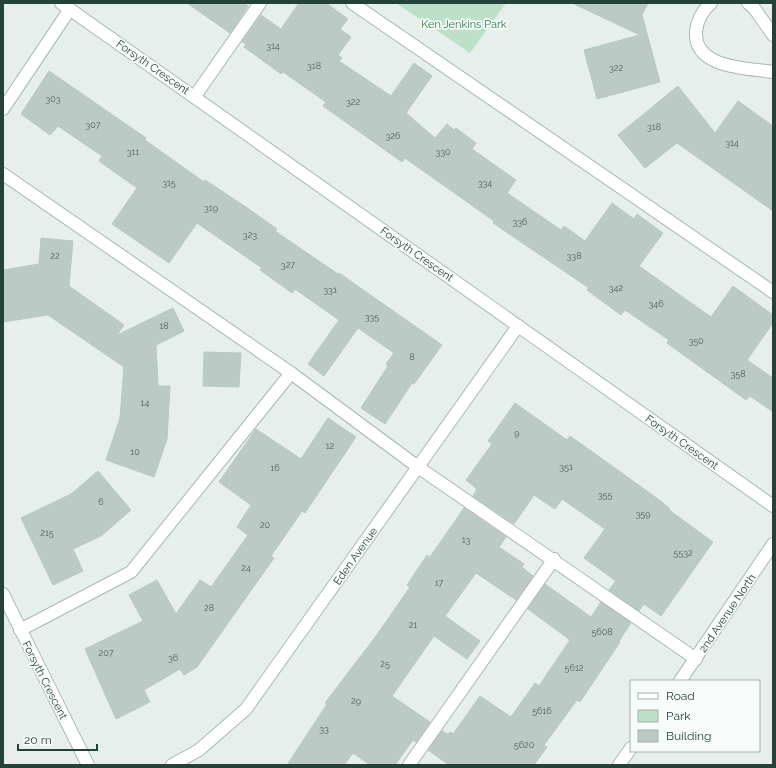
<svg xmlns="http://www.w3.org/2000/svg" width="776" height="768" font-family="Raleway,sans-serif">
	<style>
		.green { fill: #bfe0c8 }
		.building { fill: #bbcac4; stroke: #b8c9c2 }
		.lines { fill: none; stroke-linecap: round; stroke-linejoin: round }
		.service-casing { stroke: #a8b8b2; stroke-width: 14 }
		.minor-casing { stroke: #a8b8b2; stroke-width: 14 }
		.service { stroke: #fff; stroke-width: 12 }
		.minor { stroke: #fff; stroke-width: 12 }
		.labels { text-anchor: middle; stroke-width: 3.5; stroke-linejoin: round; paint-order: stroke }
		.number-label { font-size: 9px; fill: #4a645c }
		.park-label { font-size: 11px; fill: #2d7a4b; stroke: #f7fbf9 }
		.street-label { font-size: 11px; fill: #24423a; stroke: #f7fbf9 }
	</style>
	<rect width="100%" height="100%" fill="#e6efeb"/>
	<polygon class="green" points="396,3 506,3 470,53"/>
	<g class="building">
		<polygon points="187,3 243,3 248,6 230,33"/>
		<polygon points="299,3 326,3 348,19 340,29 351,37 338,55 342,58 339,61 391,96 414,63 432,76 406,113 435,138 447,124 454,130 456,128 476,143 472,149 516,180 507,193 561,230 564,226 585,241 612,203 634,219 637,214 663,233 639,266 711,317 733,286 773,315 773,323 747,360 773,378 773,412 750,396 746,400 667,343 669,340 625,310 621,315 587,290 589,288 493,223 494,221 405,158 402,162 323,106 326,102 283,72 281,74 244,47 246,44 242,42 261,15 281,29"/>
		<polygon points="572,3 648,3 642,15 660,82 597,99 584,50 640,35"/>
		<polygon points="49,71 146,138 145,140 204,182 205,180 246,207 277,229 275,231 338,274 339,273 442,345 414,384 412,383 385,424 361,408 388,366 386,364 394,353 358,328 324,376 308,364 339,320 295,289 292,293 260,270 262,268 197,223 169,263 112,224 137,188 99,161 102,156 58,126 50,135 21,114"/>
		<polygon points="678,86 715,133 738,101 773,126 773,211 677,143 645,168 618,135"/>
		<polygon points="41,238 73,241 69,286 124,325 117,335 173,308 184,331 156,345 158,386 170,386 167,439 154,477 106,460 120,418 124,367 48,315 3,322 3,270 39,264"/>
		<polygon points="204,352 241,353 239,387 203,386"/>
		<polygon points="515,403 567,440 570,436 594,453 658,499 670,509 669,510 713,542 661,616 644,604 639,611 609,590 616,581 584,558 605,529 562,499 555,509 534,495 514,524 473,496 477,489 466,480 492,444 488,441"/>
		<polygon points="328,418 356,437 305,513 302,511 271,556 274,558 197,667 184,675 180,669 144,690 150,702 116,719 85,649 143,621 129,595 157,580 176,614 200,580 211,587 248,535 237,527 251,505 219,482 256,429 301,459"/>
		<polygon points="98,471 131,510 101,536 73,549 83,571 53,585 21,518 71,494"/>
		<polygon points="464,508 506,537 499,547 524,564 522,567 533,576 516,600 476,573 445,616 480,641 467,659 434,636 392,696 430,722 416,742 413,740 395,765 370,765 353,753 344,765 287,765 327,704 325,703 376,636 410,587 407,585 427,555 430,557"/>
		<polygon points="545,584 591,617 601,602 631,623 619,641 620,642 580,702 577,700 544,745 547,747 534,765 449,765 428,750 442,731 448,734 450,732 453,734 480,696 511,717 535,683 539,686 570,640 528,609"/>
	</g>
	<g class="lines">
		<defs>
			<g id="service">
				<polyline points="352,3 773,292"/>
				<polyline points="195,96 260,3"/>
				<polyline points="3,109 70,9"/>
				<polyline points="3,174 291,373 418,467 696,659"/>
				<polyline points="20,630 131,572 291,373"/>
				<polyline points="409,765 554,559"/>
			</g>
			<g id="minor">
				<polyline points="61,3 773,506"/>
				<path d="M711,3C702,11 697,20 696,32C694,69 748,68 773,72"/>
				<polyline points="748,3 754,8 773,35"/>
				<polyline points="3,594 88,765"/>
				<polyline points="680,681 773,544"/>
				<polyline points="172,765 199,750 246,709 518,326"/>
				<polyline points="619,765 631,748"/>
			</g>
		</defs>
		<use href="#service" class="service-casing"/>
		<use href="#minor" class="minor-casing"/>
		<use href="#service" class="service"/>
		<use href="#minor" class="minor"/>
	</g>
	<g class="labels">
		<g class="number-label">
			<text x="273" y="49">314</text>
			<text x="314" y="69">318</text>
			<text x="616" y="71">322</text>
			<text x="53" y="102">303</text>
			<text x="353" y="105">322</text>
			<text x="93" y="128">307</text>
			<text x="654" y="130">318</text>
			<text x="393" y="139">326</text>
			<text x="732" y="146">314</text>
			<text x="133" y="155">311</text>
			<text x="443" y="155">330</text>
			<text x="169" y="186">315</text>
			<text x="485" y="186">334</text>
			<text x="211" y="211">319</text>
			<text x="520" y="225">336</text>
			<text x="250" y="238">323</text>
			<text x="55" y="259">22</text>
			<text x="574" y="259">338</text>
			<text x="288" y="268">327</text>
			<text x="616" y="291">342</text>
			<text x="330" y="293">331</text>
			<text x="656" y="307">346</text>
			<text x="372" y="320">335</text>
			<text x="164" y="329">18</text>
			<text x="696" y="344">350</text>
			<text x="412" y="360">8</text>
			<text x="738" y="377">358</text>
			<text x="145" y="406">14</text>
			<text x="517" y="436">9</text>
			<text x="330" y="449">12</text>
			<text x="135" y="455">10</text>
			<text x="566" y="470">351</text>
			<text x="275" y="471">16</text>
			<text x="605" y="498">355</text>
			<text x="101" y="505">6</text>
			<text x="643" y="517">359</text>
			<text x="265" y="528">20</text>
			<text x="47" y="536">215</text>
			<text x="466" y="543">13</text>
			<text x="683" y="556">5532</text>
			<text x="246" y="571">24</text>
			<text x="439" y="586">17</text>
			<text x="209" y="611">28</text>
			<text x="413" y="628">21</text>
			<text x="602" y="635">5608</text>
			<text x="106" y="656">207</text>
			<text x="173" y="661">36</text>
			<text x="385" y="667">25</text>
			<text x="574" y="671">5612</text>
			<text x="356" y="704">29</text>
			<text x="542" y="714">5616</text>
			<text x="324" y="732">33</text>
			<text x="524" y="748">5620</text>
		</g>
		<g class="park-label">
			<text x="464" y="28">Ken Jenkins Park</text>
		</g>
		<g class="street-label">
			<text transform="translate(153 67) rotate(35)" y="4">Forsyth Crescent</text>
			<text transform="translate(417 254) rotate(35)" y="4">Forsyth Crescent</text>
			<text transform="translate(682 442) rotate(35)" y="4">Forsyth Crescent</text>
			<text transform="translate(355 556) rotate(-55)" y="4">Eden Avenue</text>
			<text transform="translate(727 613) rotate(-56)" y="4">2nd Avenue North</text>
			<text transform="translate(45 680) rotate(63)" y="4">Forsyth Crescent</text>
		</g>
	</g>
	<rect width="776" height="768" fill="none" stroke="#24423a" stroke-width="8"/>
	<rect x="630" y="680" width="130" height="72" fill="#f7fbf9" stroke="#a3b1ad"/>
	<rect x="638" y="693" width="20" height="6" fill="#ffffff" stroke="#a3b1ad"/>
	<text x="666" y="700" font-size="12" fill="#24423a">Road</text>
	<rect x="638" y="710" width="20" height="12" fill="#bfe0c8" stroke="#a3b1ad"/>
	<text x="666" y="720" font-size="12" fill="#24423a">Park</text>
	<rect x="638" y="730" width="20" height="12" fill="#bbcac4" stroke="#a3b1ad"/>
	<text x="666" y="740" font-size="12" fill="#24423a">Building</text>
	<path d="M18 744v6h79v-6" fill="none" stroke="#24423a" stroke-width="2"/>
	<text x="24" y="744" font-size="12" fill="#24423a" stroke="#f7fbf9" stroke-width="3" paint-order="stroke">20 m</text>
</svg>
